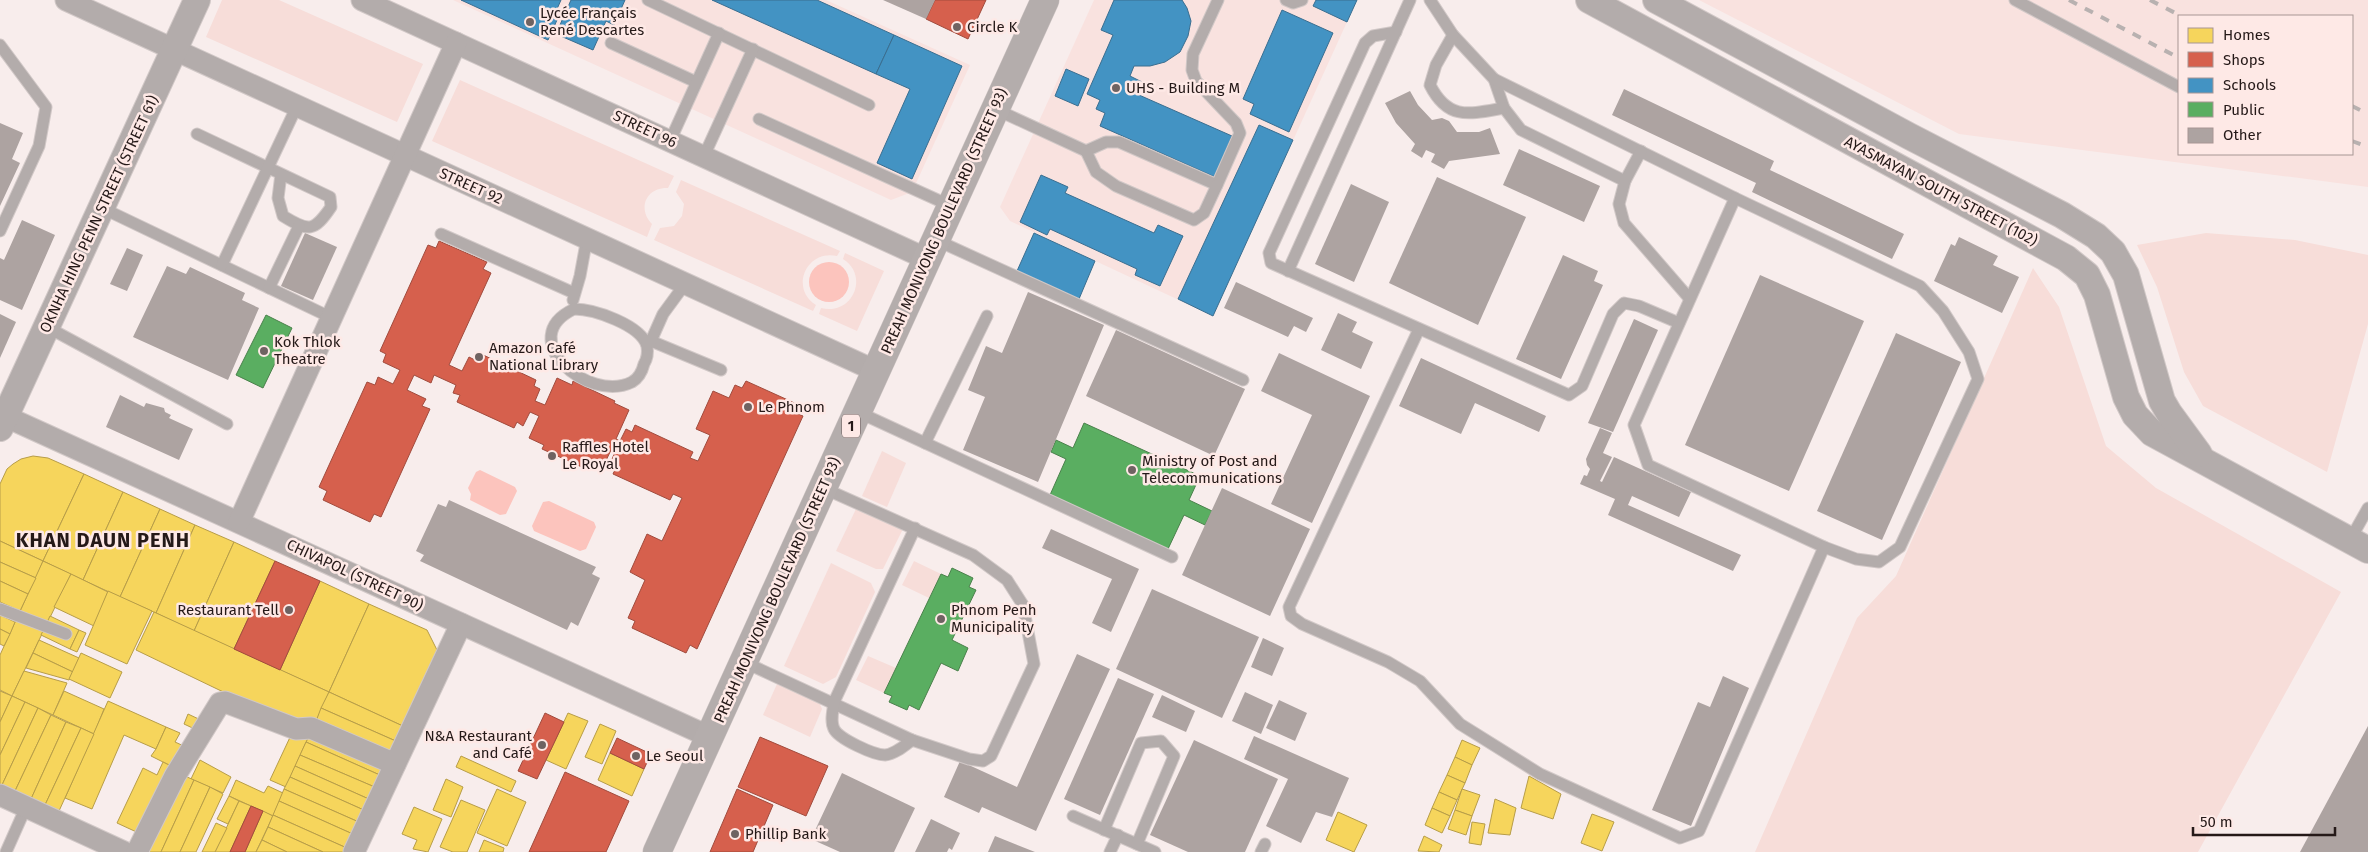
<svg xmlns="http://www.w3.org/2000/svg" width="2368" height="852" font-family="'Fira Sans',sans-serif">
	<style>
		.built { fill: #f9e2df; fill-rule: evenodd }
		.green { fill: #f7ddd9 }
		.water { fill: #fcc4bd }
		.homes { fill: #f6d55c; stroke: #b79d48 }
		.shops { fill: #d6604d; stroke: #a14b3d }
		.schools { fill: #4393c3; stroke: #3a6e90 }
		.public { fill: #5aae61; stroke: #4a814b }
		.building { fill: #ada3a1 }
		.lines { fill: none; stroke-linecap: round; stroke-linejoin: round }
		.service-casing { stroke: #d1c8c7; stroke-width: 13 }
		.minor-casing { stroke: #d1c8c7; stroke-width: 23 }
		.tertiary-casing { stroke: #d1c8c7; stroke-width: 28 }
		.trunk-casing { stroke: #d1c8c7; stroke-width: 29 }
		.service { stroke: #b3acab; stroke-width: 11 }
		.minor { stroke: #b3acab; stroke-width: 21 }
		.tertiary { stroke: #b3acab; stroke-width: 26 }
		.trunk { stroke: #b4adac; stroke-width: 28 }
		.rail { stroke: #b8b1b0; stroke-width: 4; stroke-dasharray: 9 9; stroke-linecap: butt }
		.poi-dot { fill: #6f6362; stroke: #fee9e6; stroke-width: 2 }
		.labels { text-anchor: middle; stroke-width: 5; stroke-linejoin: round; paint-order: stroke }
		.shield { fill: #fee9e6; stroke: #665756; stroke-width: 1 }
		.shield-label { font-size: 14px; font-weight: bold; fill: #251918 }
		.poi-label { font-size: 15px; fill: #251918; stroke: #fee9e6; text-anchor: start }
		.street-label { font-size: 15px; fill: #251918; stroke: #fee9e6 }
		.district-label { font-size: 20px; font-weight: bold; letter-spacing: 1px; fill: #251918; stroke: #fee9e6 }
	</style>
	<rect width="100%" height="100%" fill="#f8edec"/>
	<g class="built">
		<polygon points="453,0 826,0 970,65 912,192 891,200"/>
		<polygon points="1094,0 1357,0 1213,316 1010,221 1000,207"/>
		<path d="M1699,0H2368V187L1959,134ZM2179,16H2352V154H2179Z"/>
	</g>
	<g class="green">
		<polygon points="222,0 279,0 423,64 397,122 206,37"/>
		<path d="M460,80L674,176L668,188C646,187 637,209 652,224L647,237L432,141Z"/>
		<path d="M681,180L840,251L837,256C807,249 789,288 816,305L813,311L654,240L660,228L674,226L682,216L684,204L676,192Z"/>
		<polygon points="2206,233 2295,240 2368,255 2368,324 2327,472 2203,406 2184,372 2157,287 2137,245"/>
		<path d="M845,253L884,271L857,331L819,314L821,308C852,316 870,276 843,259Z"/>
		<polygon points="2033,268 2059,307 2106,446 2156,488 2341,592 2198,852 1755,852 1857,618 1896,576"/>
		<polygon points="882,451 906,463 887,507 862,496"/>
		<polygon points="856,509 903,529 883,569 876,569 836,551"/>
		<polygon points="914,561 941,574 929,598 902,585"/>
		<polygon points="831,563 871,583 875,592 836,677 823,684 784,666"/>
		<polygon points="868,656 896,668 884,693 856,680"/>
		<polygon points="777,684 819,702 822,709 810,737 763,715"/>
	</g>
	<g class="water">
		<circle cx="829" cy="282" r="20"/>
		<polygon points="480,470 515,487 517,491 506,514 500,515 470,500 471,494 468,488 476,472"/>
		<polygon points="549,501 594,522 596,527 586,549 580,551 534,531 532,526 543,502"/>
	</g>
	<g class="homes">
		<polygon points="33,456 48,458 84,474 43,561 0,541 0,484 7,469 13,464 21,459"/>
		<polygon points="84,474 123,492 83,580 43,561"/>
		<polygon points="123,492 160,509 120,597 83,580"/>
		<polygon points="160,509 195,525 156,613 120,597"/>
		<polygon points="195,525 234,542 194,631 156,613"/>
		<polygon points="0,541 43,561 36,578 0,562"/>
		<polygon points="234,542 275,561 234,649 194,631"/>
		<polygon points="43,561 71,574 12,696 0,690 0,655"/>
		<polygon points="0,562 36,578 28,594 0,581"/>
		<polygon points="71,574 108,592 94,626 54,607"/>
		<polygon points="0,581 28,594 20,611 0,602"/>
		<polygon points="320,581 369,604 329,692 280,670"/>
		<polygon points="108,591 152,611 127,664 85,645"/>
		<polygon points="369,604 427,630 437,650 405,727 329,692"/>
		<polygon points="154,612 329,692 315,724 292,725 136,650"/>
		<polygon points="0,615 15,622 10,634 0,629"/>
		<polygon points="50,616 79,630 70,649 41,635"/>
		<polygon points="0,629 10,634 4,646 0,644"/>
		<polygon points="79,630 86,633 77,652 70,649"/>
		<polygon points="39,640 79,658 73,672 33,653"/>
		<polygon points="33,653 73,672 69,680 26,668"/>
		<polygon points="81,653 122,672 110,698 69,679"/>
		<polygon points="24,671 67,683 53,715 12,696"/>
		<polygon points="0,691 12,696 0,722"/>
		<polygon points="64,691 104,709 94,734 53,715"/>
		<polygon points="329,692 405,727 398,742 321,708"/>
		<polygon points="12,696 25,702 0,755 0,722"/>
		<polygon points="108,701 166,727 156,749 124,735 92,809 65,798"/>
		<polygon points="25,702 38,708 2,785 0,784 0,755"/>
		<polygon points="38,708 51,715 15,791 2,785"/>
		<polygon points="321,708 398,742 391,758 315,724"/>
		<polygon points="568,713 588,721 566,769 546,760"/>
		<polygon points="188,714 205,722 201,732 184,724"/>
		<polygon points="51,715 66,722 31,799 15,791"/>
		<polygon points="66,722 81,728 45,805 31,799"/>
		<polygon points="600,724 616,731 602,764 585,757"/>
		<polygon points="166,727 180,733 175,742 186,747 175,768 151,756 156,749"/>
		<polygon points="81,728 94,734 59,811 45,805"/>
		<polygon points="311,731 387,765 382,776 306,742"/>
		<polygon points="311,731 286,787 270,780 292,733"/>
		<polygon points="1462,740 1480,748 1472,765 1455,757"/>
		<polygon points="306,742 382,776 377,788 300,755"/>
		<polygon points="610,753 644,769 632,796 598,780"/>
		<polygon points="300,755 377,788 371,800 295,766"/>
		<polygon points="461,756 516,781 511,792 456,767"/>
		<polygon points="1455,757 1472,765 1465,783 1447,775"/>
		<polygon points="200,760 231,777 223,793 191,779"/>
		<polygon points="163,762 175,768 143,835 117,823 143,768 157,775"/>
		<polygon points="295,766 371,800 366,811 290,777"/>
		<polygon points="178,773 194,780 161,852 148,852"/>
		<polygon points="1447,775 1465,783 1457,800 1439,792"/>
		<polygon points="1529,776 1561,794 1553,819 1521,808"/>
		<polygon points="290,777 366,811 361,823 284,789"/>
		<polygon points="446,779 463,787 451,817 433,810"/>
		<polygon points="194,780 210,787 180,852 161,852"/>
		<polygon points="236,780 264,793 268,786 283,793 273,816 229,796"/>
		<polygon points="210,787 223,794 196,852 180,852"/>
		<polygon points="284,789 361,823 355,835 279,801"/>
		<polygon points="497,789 526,802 507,846 477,833"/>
		<polygon points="1462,789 1480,795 1472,816 1455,810"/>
		<polygon points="1439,792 1457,800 1450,816 1432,808"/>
		<polygon points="229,796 239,801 228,824 217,819"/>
		<polygon points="1495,799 1516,808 1510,835 1488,833"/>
		<polygon points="461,800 485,810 467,852 453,852 440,847"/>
		<polygon points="239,801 251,806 230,852 215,852"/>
		<polygon points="279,801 355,835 349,849 273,815"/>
		<polygon points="414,807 442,819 428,852 413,849 417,840 402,834"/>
		<polygon points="1432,808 1450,816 1442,833 1425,825"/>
		<polygon points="1455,810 1472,816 1466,835 1448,829"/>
		<polygon points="263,811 273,816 256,852 245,852"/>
		<polygon points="1338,812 1367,825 1354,852 1326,840"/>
		<polygon points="1592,814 1614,822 1602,851 1581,843"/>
		<polygon points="273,815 349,849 348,852 323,852 268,827"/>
		<polygon points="1472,822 1485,824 1481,845 1469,843"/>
		<polygon points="216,823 227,828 215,852 202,852"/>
		<polygon points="268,827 323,852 287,852 262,840"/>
		<polygon points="1424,836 1442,845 1439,852 1418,851"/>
		<polygon points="262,840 287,852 256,852"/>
		<polygon points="484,840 504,848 503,852 479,852"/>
	</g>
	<g class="shops">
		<polygon points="935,0 986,0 968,39 926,19"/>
		<polygon points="439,241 487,262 483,269 491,273 449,365 462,371 469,357 475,360 479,353 536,380 534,386 540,389 535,401 545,405 557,378 572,385 573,381 615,401 614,403 629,410 616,439 620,441 626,429 632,432 635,425 693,452 690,458 698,461 710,435 696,429 713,391 729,398 735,385 742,388 746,381 799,405 796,413 803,416 697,649 690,645 686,653 632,628 635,621 628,618 645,580 630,572 647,534 662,541 682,498 673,494 670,500 613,474 616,467 610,464 615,452 611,450 601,471 586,464 584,468 542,449 544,445 529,438 539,416 530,412 523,426 517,422 514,428 457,402 460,395 453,393 456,385 434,375 431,383 414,375 407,390 426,399 422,406 430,409 381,517 374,514 370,522 323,500 327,491 319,487 367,382 375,385 378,377 393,384 400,370 383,362 386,354 380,351 428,245 436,248"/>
		<polygon points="275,561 320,581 280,670 234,649"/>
		<polygon points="545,713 564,722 537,779 518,771"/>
		<polygon points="760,737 828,766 806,816 738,787"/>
		<polygon points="617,738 651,754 644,769 610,753"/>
		<polygon points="565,772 629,801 606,852 529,852"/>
		<polygon points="737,789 773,805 753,852 710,852"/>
		<polygon points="251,806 263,811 245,852 230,852"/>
	</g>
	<g class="schools">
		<polygon points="461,0 561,0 553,18 557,20 548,40"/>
		<polygon points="571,0 625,0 614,25 606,21 593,50 556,34"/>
		<polygon points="712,0 817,0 894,35 876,74"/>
		<polygon points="1114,0 1182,0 1187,8 1191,21 1188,36 1180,52 1165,62 1150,66 1134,66 1130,76 1144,83 1139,95 1232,136 1215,177 1100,126 1105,113 1096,109 1100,100 1087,94 1113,35 1101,30"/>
		<polygon points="1316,0 1357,0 1347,22 1313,6"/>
		<polygon points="1282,10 1333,33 1289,132 1250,114 1254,104 1243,99"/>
		<polygon points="894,35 962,66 912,179 877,163 910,89 876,74"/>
		<polygon points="1066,69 1089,79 1078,106 1055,96"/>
		<polygon points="1259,125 1293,140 1213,316 1178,299"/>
		<polygon points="1041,175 1068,187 1065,193 1154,233 1158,225 1183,236 1160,286 1135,275 1137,269 1050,229 1047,235 1020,222"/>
		<polygon points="1034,233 1095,261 1079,299 1017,271"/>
	</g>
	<g class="public">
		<polygon points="266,315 292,328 263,388 236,375"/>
		<polygon points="1084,423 1200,476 1189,500 1212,511 1205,525 1184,515 1168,549 1050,495 1066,459 1051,452 1056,440 1073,448"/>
		<polygon points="952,568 973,578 969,587 976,590 952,640 968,648 958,671 941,663 919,710 909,705 907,710 889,702 892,696 884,693 941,574 948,577"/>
	</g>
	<g class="building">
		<polygon points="883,0 935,0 926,19"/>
		<polygon points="1624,89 1774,161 1770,170 1904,234 1892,259 1752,192 1756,183 1612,115"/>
		<polygon points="1410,91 1418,105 1432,120 1442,118 1449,121 1457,132 1479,132 1490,128 1500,154 1449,161 1444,169 1431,162 1435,154 1426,150 1422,158 1411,151 1415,144 1396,123 1385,103"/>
		<polygon points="0,123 23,133 12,159 20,163 0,206"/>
		<polygon points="1519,149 1600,186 1584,222 1503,185"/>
		<polygon points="1437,177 1526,217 1478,325 1389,283"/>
		<polygon points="1351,184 1389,202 1354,282 1315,264"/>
		<polygon points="22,220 55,235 22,310 0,300 0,258 4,260"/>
		<polygon points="305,233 337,247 313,300 281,286"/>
		<polygon points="1959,237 1998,256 1993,265 2019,277 2002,313 1934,281 1951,244 1955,246"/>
		<polygon points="127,248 143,255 127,291 110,284"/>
		<polygon points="1563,255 1598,271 1594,281 1603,285 1561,379 1516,359"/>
		<polygon points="167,266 186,274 190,267 245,293 242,300 259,308 228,380 133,337"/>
		<polygon points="1760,275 1864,321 1789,491 1685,445"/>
		<polygon points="1236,282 1313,318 1306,332 1294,326 1288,337 1224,308"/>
		<polygon points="1028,292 1104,325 1038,482 963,450 985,397 968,390 986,346 1002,353"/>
		<polygon points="1338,313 1357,322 1352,332 1373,342 1361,369 1321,350"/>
		<polygon points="0,314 16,322 0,358"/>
		<polygon points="1634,319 1658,330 1613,432 1588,423"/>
		<polygon points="1116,330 1245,389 1214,456 1086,396"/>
		<polygon points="1896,333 1961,362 1882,540 1817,511"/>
		<polygon points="1279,353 1370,396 1312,523 1271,504 1312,415 1261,391"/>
		<polygon points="1421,358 1546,416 1539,432 1475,403 1461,434 1399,406"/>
		<polygon points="120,395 144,407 146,403 164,408 165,412 171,415 169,418 193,429 179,460 106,427"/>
		<polygon points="1600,428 1612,433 1603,453 1612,457 1600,481 1602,482 1614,457 1691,492 1679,517 1632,496 1628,505 1741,555 1733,571 1608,515 1615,499 1580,484 1584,475 1587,476 1590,469 1587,465 1586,459"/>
		<polygon points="1222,488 1310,529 1270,616 1182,575"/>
		<polygon points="449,500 596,567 592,574 600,578 578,626 571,622 567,630 420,561 424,555 416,551 438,504 446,507"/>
		<polygon points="1051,529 1139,569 1111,632 1092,623 1112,579 1042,548"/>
		<polygon points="1152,589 1259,637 1222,718 1116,669"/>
		<polygon points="1263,638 1284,648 1272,676 1251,667"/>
		<polygon points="1077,654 1110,669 1036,831 982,807 979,813 944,797 960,761 1017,787"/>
		<polygon points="1723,676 1749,688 1691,826 1652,810 1698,702 1710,707"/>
		<polygon points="1118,678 1154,694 1100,815 1064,799"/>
		<polygon points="1245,692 1273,705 1261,734 1232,721"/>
		<polygon points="1162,695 1195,711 1186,732 1152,717"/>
		<polygon points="1279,700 1307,713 1295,741 1266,728"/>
		<polygon points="2368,726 2368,852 2300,852"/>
		<polygon points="1254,736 1349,778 1332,817 1316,812 1301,843 1266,826 1288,779 1244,759"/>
		<polygon points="1194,740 1278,779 1245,852 1188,852 1150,835"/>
		<polygon points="842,773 915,808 894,852 840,852 811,839"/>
		<polygon points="931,819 960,833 952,850 949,848 947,852 915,852"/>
		<polygon points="995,836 1035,852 988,852"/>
	</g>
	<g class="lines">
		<defs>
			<g id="service">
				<polyline points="648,0 869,105"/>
				<polyline points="1286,0 1293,3 1302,0"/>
				<polyline points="1430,0 1453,35 1494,79 1504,108 1521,130 1625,181"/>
				<polyline points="2015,0 2179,87"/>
				<polyline points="1396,32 1373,36 1365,43 1269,253 1271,263 1569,395 1582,386 1613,314 1624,303 1639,306 1679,323"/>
				<path d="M1453,35L1436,65L1430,85C1448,121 1470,114 1504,108"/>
				<polyline points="611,43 696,82"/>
				<polyline points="0,45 46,107 39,146 0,231"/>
				<polyline points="1494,79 1735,198"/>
				<polyline points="995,109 1086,151 1106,142 1119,142 1217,185 1240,133 1236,123 1196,81 1192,70 1193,54 1218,0"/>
				<polyline points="759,119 951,206"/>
				<path d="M197,134L330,197L331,207C314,232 309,232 283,216L278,198L281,174"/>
				<polyline points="670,141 719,33"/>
				<polyline points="1086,151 1096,172 1116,186 1194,220 1204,213 1217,185"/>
				<polyline points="1641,151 1625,181 1619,204 1624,223 1689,298"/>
				<polyline points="704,156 753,49"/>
				<polygon points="1735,198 1920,286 1943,311 1969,352 1978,379 1900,547 1879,562 1856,559 1824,547 1648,465 1634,425"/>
				<polyline points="102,208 332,318"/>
				<polyline points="441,234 574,293"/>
				<polyline points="936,240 1243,380"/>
				<polyline points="222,265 297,106"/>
				<polyline points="1288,271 1410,0"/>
				<polyline points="269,288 299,226"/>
				<polyline points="573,300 580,276 587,238"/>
				<path d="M574,309C594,309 641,325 647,346C648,352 647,359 644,364C642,372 639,378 632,382C588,404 513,338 574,309Z"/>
				<polyline points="47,327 227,424"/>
				<polyline points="1419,329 1289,607 1291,616 1302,624 1388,662 1420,681 1460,724 1540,774 1680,838 1699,831 1824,547"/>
				<polyline points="651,341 721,370"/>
				<polyline points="647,345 651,341 663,314 685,284"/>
				<polyline points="858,412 1172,557"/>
				<polyline points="925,443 987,316"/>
				<polyline points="2350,540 2368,508"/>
				<polyline points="0,609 66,634"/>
				<polyline points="744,662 912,740 969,759 983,761 991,756 1034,664 1023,605 1007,580 973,555 823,488"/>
				<path d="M912,740C904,746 895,754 885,755C874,755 839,739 834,729C830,721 833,711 834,702L915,528"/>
				<polyline points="1073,816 1155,852"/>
				<polyline points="1104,830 1141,743 1161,741 1174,756 1137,844"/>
				<polyline points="6,852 26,807"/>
				<polyline points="1110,852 1118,835"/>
				<polyline points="1261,852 1265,844"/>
			</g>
			<g id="minor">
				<polyline points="66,0 876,371"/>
				<polyline points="362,0 927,259"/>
				<polyline points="0,414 710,737"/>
				<polyline points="239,522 456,43"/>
				<polyline points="0,795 124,852"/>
				<polyline points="137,852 175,776 220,703 225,702 296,729 311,728 395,764"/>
				<polyline points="354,852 461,624"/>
			</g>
			<g id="tertiary">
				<polyline points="1589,0 2066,258 2087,275 2097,295 2126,397 2135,415 2152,433 2368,550"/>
				<polyline points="1656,0 1909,136 2062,215 2096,236 2113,252 2126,275 2162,401 2169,413 2199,454"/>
				<polyline points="0,428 197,0"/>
			</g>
			<polyline id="trunk" points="657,852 1045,0"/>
		</defs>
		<use href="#service" class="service-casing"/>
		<use href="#minor" class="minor-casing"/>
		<use href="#tertiary" class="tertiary-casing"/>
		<use href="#trunk" class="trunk-casing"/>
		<use href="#service" class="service"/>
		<use href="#minor" class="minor"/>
		<use href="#tertiary" class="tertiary"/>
		<use href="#trunk" class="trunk"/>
		<g class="rail">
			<polyline points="2069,0 2179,58"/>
			<polyline points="2150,0 2181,16"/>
			<polyline points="2352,106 2368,114"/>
			<polyline points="2352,141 2368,147"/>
		</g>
	</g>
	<g class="poi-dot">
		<circle cx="530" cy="22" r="5"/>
		<circle cx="957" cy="27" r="5"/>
		<circle cx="1116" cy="88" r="5"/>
		<circle cx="264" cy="351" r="5"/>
		<circle cx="479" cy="357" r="5"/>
		<circle cx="748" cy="407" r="5"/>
		<circle cx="552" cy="456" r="5"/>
		<circle cx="1132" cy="470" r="5"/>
		<circle cx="289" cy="610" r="5"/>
		<circle cx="941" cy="619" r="5"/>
		<circle cx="542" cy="745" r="5"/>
		<circle cx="636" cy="756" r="5"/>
		<circle cx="735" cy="834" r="5"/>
	</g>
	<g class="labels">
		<rect class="shield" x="842" y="414.5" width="18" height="23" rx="4"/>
		<g class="shield-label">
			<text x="851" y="431">1</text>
		</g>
		<g class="poi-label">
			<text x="540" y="18">Lycée Français<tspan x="540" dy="17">René Descartes</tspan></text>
			<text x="967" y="32">Circle K</text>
			<text x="1126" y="93">UHS - Building M</text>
			<text x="274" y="347">Kok Thlok<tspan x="274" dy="17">Theatre</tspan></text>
			<text x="489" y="353">Amazon Café<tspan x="489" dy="17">National Library</tspan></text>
			<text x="758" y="412">Le Phnom</text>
			<text x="562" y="452">Raffles Hotel<tspan x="562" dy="17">Le Royal</tspan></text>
			<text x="1142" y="466">Ministry of Post and<tspan x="1142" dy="17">Telecommunications</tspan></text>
			<text x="279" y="615" text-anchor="end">Restaurant Tell</text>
			<text x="951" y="615">Phnom Penh<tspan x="951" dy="17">Municipality</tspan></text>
			<text x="532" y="741" text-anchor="end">N&amp;A Restaurant<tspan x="532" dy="17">and Café</tspan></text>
			<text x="646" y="761">Le Seoul</text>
			<text x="745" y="839">Phillip Bank</text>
		</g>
		<g class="street-label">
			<text transform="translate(645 129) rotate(25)" y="5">STREET 96</text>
			<text transform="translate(471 186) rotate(24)" y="5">STREET 92</text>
			<text transform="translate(1941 191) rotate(28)" y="5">AYASMAYAN SOUTH STREET (102)</text>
			<text transform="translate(99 214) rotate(-65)" y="5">OKNHA HING PENN STREET (STREET 61)</text>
			<text transform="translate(944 221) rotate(-66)" y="5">PREAH MONIVONG BOULEVARD (STREET 93)</text>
			<text transform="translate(355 575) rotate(25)" y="5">CHIVAPOL (STREET 90)</text>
			<text transform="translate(777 590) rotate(-66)" y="5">PREAH MONIVONG BOULEVARD (STREET 93)</text>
		</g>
		<g class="district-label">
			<text x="103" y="547">KHAN DAUN PENH</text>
		</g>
	</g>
	<rect x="2178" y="15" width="175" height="140" fill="#fee9e6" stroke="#a79694"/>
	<rect x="2188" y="28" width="25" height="15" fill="#f6d55c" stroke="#a79694"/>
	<text x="2223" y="40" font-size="15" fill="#251918">Homes</text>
	<rect x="2188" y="52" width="25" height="15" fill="#d6604d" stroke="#a79694"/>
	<text x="2223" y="65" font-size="15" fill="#251918">Shops</text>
	<rect x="2188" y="78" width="25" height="15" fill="#4393c3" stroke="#a79694"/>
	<text x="2223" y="90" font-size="15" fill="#251918">Schools</text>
	<rect x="2188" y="102" width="25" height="15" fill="#5aae61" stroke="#a79694"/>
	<text x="2223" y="115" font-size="15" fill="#251918">Public</text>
	<rect x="2188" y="128" width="25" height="15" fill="#ada3a1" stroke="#a79694"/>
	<text x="2223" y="140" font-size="15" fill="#251918">Other</text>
	<path d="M2193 827v8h142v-8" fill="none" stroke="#251918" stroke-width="2.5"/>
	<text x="2200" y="827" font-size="15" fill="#251918" stroke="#fee9e6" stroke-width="4" paint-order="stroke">50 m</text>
</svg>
